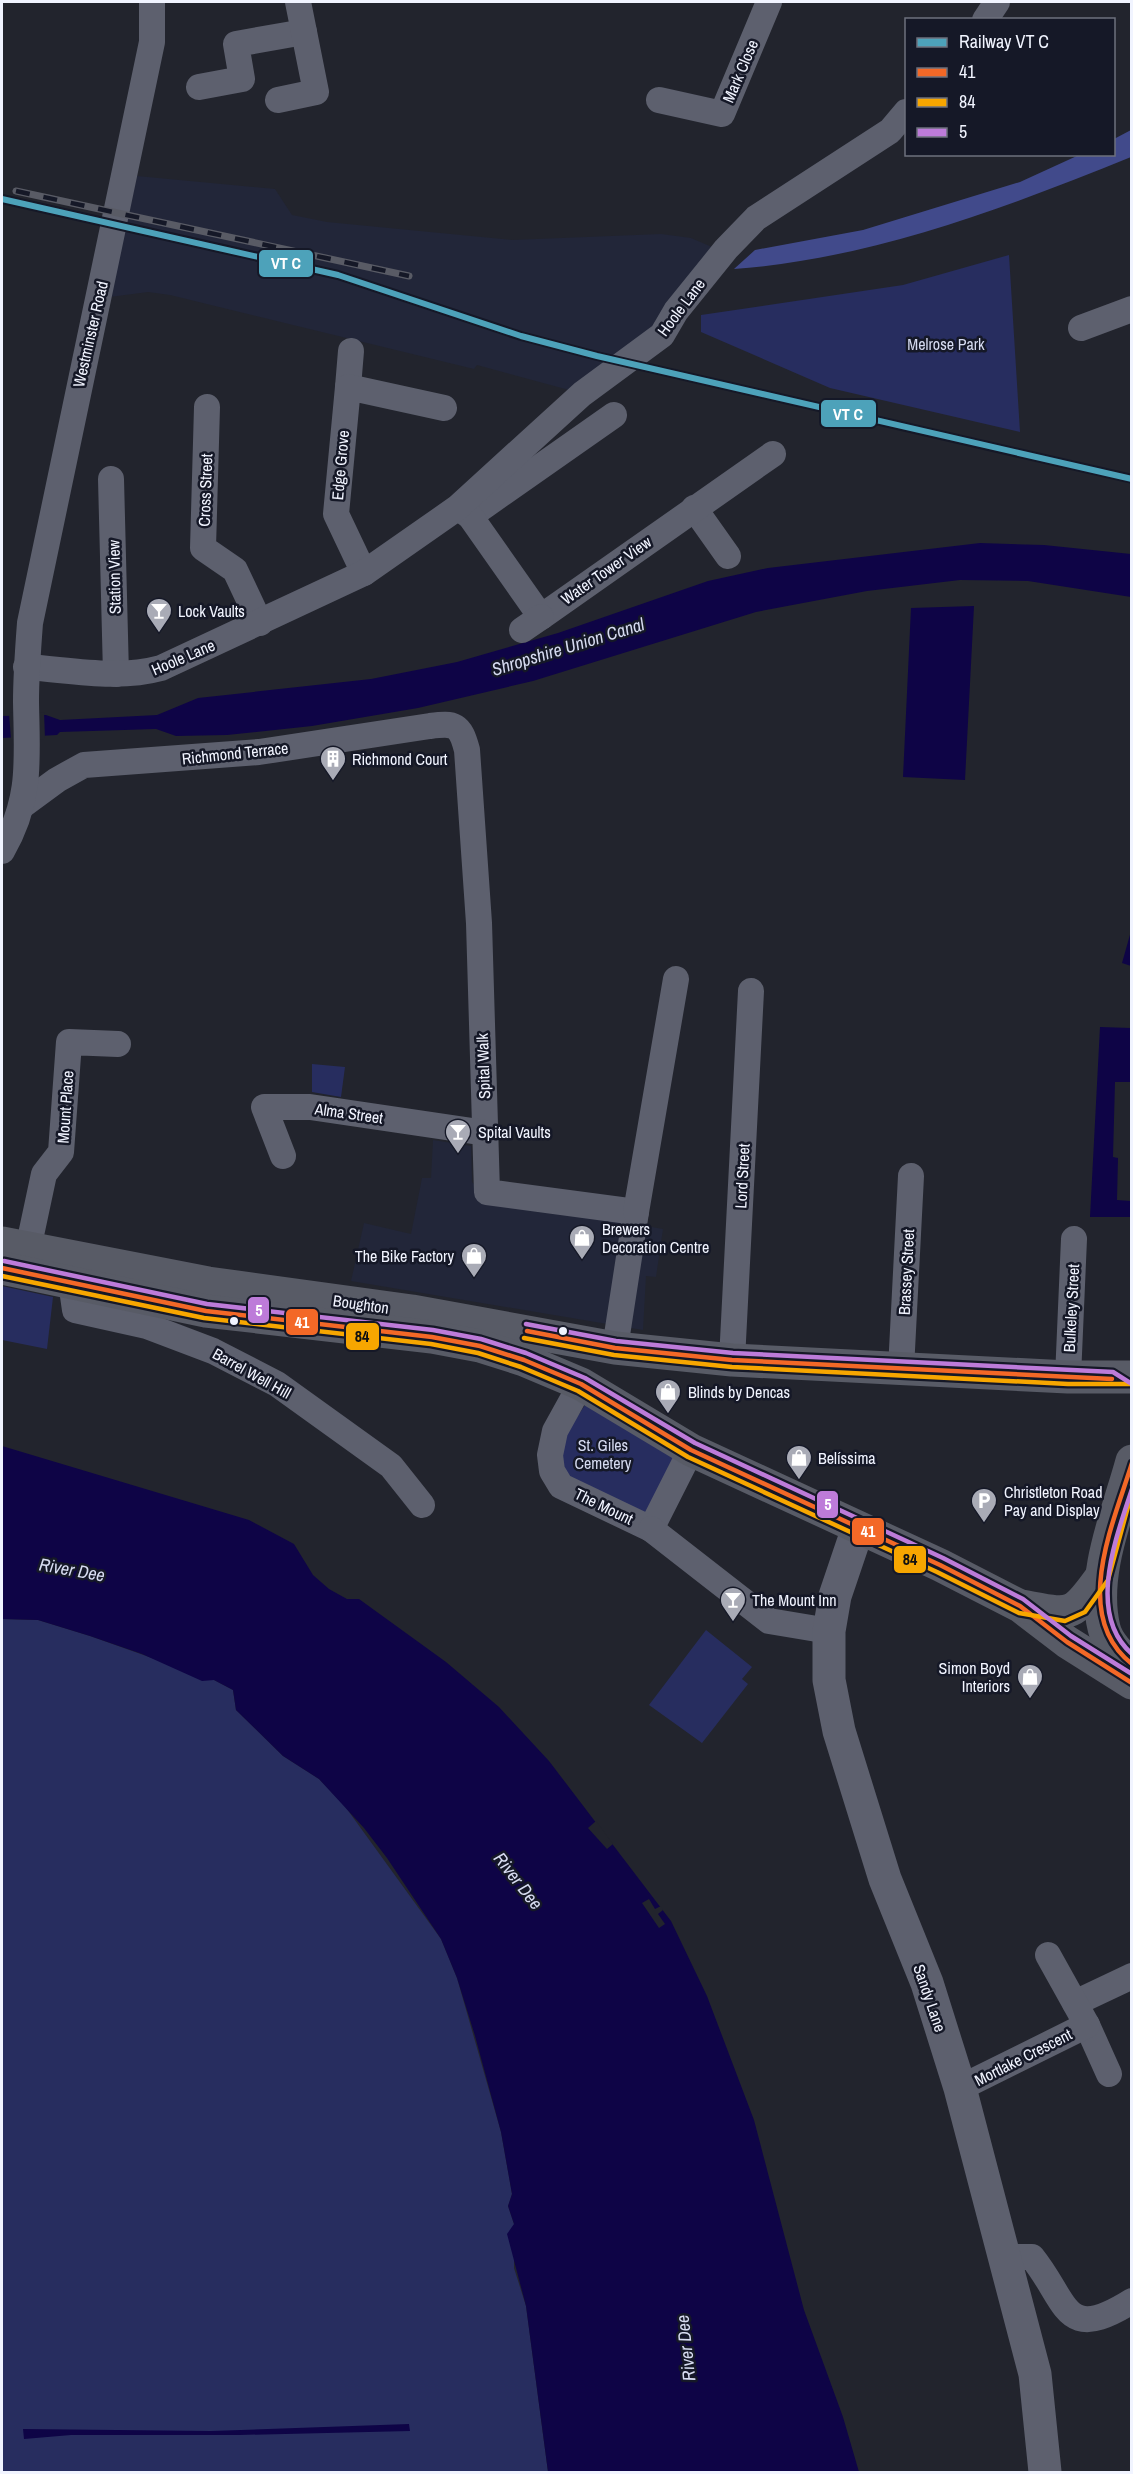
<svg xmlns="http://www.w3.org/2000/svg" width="1133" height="2474" font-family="'Archivo Narrow',sans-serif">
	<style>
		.built { fill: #222639 }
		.green { fill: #272d5f }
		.forest { fill: #414a8b }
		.water { fill: #0e0446 }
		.pier { fill: #22242d }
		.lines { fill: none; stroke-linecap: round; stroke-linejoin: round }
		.minor { stroke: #5d606e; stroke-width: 26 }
		.major { stroke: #5d606e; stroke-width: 33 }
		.highway { stroke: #585b66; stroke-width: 33 }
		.rail-casing { stroke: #595b65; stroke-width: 7 }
		.rail { stroke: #151827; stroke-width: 4.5; stroke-dasharray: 14; stroke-linecap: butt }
		.bus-1-casing { stroke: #151827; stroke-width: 9 }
		.bus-2-casing { stroke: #151827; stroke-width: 9 }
		.bus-3-casing { stroke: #151827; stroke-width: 9 }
		.bus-1 { stroke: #f36827; stroke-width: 4.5 }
		.bus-2 { stroke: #f7a600; stroke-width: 4.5 }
		.bus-3 { stroke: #bd7bd9; stroke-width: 4.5 }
		.rail-1-casing { stroke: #151827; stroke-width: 10 }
		.rail-1 { stroke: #4da2ba; stroke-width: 6 }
		.bus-dot { fill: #f1f4ff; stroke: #151827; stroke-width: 2 }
		.labels { text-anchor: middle; stroke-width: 5; stroke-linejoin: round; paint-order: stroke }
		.street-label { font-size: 16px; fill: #f1f4ff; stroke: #151827 }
		.park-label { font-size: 16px; fill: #d6dbf1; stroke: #151827 }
		.poi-label { font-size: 16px; fill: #f1f4ff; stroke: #151827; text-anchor: start }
		.water-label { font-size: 18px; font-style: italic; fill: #d7dcf1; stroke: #151827 }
		.line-badge { stroke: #151827; stroke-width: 2 }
		.badge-label { font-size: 16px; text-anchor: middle; font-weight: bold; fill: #fff }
		.pale-badge-label { font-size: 16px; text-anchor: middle; font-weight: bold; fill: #111 }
	</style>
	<rect width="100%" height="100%" fill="#22242d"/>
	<g class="built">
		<polygon points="137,176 275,189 292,215 327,222 512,240 661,234 691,238 712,247 650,332 569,390 477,365 474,369 170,295 148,292 110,297"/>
		<polygon points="433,1140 471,1146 472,1182 484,1197 663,1229 656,1277 646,1276 643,1330 351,1281 364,1223 411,1234 422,1178 431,1178"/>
	</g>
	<g class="green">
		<polygon points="1009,255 1020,432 830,388 701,332 701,315 903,285"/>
		<polygon points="312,1064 345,1067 341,1097 312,1092"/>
		<polygon points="2,1286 53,1297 47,1349 2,1340"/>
		<polygon points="591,1396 681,1455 652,1511 641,1518 572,1486 558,1469 559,1444"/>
		<polygon points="2,1619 38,1620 90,1636 214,1680 233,1690 236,1710 283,1756 319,1779 344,1805 441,1939 457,1978 501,2132 512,2194 508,2206 514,2224 514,2268 526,2306 548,2472 2,2472"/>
		<polygon points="706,1630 752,1667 742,1679 748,1684 702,1743 649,1705"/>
	</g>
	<path class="forest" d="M1131,130V157C1005,208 871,259 734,269L755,250L863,230L1020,182L1079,155L1114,154V139Z"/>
	<g class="water">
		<polygon points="980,543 1044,545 1131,554 1131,597 1028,581 960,580 867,591 756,612 533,681 418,708 312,726 227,735 176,736 156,729 60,732 57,735 2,738 2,716 46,715 60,720 157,715 198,698 371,679 457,662 558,633 708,581 768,568"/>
		<polygon points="974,606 965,780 903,777 911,608"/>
		<polygon points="1131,931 1132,966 1131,966 1122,963"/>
		<polygon points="1100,1027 1131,1028 1131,1082 1115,1082 1113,1157 1118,1158 1117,1200 1131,1201 1131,1217 1090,1217"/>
		<polygon points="2,1446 249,1520 294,1544 313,1575 329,1589 347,1599 359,1599 446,1662 499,1707 549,1761 671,1921 707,1996 754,2120 804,2310 843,2417 859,2472 548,2472 526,2306 507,2234 514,2224 508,2206 512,2194 501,2132 475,2036 457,1978 441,1939 387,1858 364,1828 319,1779 283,1756 236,1710 233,1690 214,1680 202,1681 142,1654 90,1636 38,1620 2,1619"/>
		<polygon points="409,2424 410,2431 239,2435 71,2435 24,2439 23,2429 211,2431"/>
	</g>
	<g class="pier">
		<polygon points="44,712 45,739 11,740 9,713"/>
		<polygon points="596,1821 613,1844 607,1849 588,1828"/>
		<polygon points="649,1899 655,1909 661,1906 663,1910 658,1914 665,1924 659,1928 642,1903"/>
	</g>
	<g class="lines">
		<g class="minor">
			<polyline points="985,20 997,2"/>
			<polyline points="199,87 242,79 236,44 304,32"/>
			<polyline points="278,100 316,92 298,2"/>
			<polyline points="659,100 722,114 769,2"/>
			<polyline points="1081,328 1132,309"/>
			<polyline points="348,387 351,351"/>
			<polyline points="207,407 203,548 235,570 260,623"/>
			<polyline points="111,479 116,674"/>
			<polyline points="694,508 728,556"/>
			<polyline points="460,509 470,516 614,415"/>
			<polyline points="470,516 541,617 773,454"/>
			<polyline points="364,573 336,514 348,387 444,408"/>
			<polyline points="522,630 541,617"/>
			<path d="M26,667C71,670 117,680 161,668L364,573L457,508L582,394L662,335L676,311L726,249L756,218L890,131L906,112"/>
			<path d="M23,805L57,780L84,765L259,752L430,726C455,723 460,724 467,750L479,923L487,1192L636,1212L615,1348"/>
			<path d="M2,851C32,799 27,760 26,702C26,675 28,649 30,623L152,42V2"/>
			<polyline points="283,1156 264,1107 310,1107 486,1133"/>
			<polyline points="636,1212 676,979"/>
			<polyline points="28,1249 44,1174 61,1152 69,1042 118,1044"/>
			<polyline points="71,1282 75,1310 147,1326 213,1351 277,1384 391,1466 422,1505"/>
			<polyline points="732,1360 751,991"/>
			<polyline points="901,1369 911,1176"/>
			<polyline points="1068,1377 1074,1239"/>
			<polyline points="581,1384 555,1431 550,1455 552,1471 561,1486 651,1529 691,1450"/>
			<polyline points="651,1529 769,1621 829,1631"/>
			<polyline points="1075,2003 1132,1976"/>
			<polyline points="1087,2025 1109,2074"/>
			<polyline points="960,2088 1087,2025 1048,1955"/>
			<path d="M1005,2257H1032C1069,2303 1063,2344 1132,2301"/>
		</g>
		<polyline class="major" points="858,1528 835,1596 829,1631 829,1680 839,1731 885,1879 927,1983 960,2088 1035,2374 1045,2472"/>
		<g class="highway">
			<polyline points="2,1243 208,1283 412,1311 615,1348 732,1360 1068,1377 1132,1377"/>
			<polyline points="2,1268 206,1311 432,1337 480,1346 524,1360 581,1384 691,1450 940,1565 1020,1606 1067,1642 1132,1683"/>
			<path d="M1132,1461C1118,1513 1091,1574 1104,1628C1107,1642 1121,1656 1132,1664"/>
			<path d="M1021,1606C1071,1615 1071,1619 1101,1577"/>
		</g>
		<defs>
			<polyline id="rail" points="16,191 409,276"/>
		</defs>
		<use href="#rail" class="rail-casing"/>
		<use href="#rail" class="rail"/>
		<defs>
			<g id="bus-1">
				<polyline points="2,1268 206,1311 432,1337 480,1346 524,1360 581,1384 691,1450 940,1565 1020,1606 1067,1642 1132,1683"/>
				<polyline points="527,1331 615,1348 732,1360 1112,1379"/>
				<path d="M1132,1463C1114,1522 1070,1616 1132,1664"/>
			</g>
			<g id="bus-2">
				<polyline points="2,1276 204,1318 431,1344 478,1353 521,1367 578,1391 688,1457 937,1572 1019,1613 1065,1621 1085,1612 1108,1580 1132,1492"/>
				<polyline points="524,1338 614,1355 732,1367 1068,1384 1132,1384"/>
			</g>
			<g id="bus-3">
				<polyline points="4,1261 207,1304 433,1330 481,1339 526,1353 585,1378 695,1443 943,1558 1023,1599 1071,1636 1132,1674"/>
				<polyline points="526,1324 616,1341 733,1353 1113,1372 1132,1384"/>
				<path d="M1132,1489C1116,1538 1086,1614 1132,1654"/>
			</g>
		</defs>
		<use href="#bus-1" class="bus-1-casing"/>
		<use href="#bus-2" class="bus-2-casing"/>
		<use href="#bus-3" class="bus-3-casing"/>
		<use href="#bus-1" class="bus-1"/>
		<use href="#bus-2" class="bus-2"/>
		<use href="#bus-3" class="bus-3"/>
		<defs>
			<polyline id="rail-1" points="2,199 338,275 521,336 597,356 1132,479"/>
		</defs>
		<use href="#rail-1" class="rail-1-casing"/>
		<use href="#rail-1" class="rail-1"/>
	</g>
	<defs>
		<symbol id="bar-pin" viewBox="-11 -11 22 30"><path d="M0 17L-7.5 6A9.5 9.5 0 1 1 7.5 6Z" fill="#a9abb6" stroke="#151827"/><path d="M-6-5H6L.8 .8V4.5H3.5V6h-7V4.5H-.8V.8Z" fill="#fff"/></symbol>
		<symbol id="building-pin" viewBox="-11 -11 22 30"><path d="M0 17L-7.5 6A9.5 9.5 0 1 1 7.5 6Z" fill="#a9abb6" stroke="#151827"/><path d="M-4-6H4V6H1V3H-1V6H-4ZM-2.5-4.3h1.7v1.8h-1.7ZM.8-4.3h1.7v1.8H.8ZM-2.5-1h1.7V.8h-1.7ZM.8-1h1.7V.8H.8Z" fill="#fff"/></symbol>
		<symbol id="shop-pin" viewBox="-11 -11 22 30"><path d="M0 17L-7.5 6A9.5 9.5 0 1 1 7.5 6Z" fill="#a9abb6" stroke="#151827"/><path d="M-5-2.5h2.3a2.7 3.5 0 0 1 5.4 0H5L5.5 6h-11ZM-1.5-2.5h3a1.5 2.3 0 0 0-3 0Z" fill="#fff"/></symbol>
		<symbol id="parking-pin" viewBox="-11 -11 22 30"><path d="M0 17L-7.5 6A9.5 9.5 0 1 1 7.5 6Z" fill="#a9abb6" stroke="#151827"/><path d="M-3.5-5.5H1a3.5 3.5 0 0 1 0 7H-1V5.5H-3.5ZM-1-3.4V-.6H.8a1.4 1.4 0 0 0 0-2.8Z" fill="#fff"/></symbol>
	</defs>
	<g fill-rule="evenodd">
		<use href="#bar-pin" x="144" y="596" width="30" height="40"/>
		<use href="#building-pin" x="318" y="744" width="30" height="40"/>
		<use href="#bar-pin" x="443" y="1117" width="30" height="40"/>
		<use href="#shop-pin" x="567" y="1223" width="30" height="40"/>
		<use href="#shop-pin" x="459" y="1241" width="30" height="40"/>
		<use href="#shop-pin" x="653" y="1377" width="30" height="40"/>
		<use href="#shop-pin" x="784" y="1443" width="30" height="40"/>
		<use href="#parking-pin" x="969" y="1486" width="30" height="40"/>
		<use href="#bar-pin" x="718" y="1585" width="30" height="40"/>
		<use href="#shop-pin" x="1015" y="1662" width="30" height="40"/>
	</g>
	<g class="bus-dot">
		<circle cx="234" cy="1321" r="5"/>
		<circle cx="563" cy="1331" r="5"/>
	</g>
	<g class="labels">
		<g class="street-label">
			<text transform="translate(740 71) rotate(-67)" y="6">Mark Close</text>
			<text transform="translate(681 307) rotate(-53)" y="6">Hoole Lane</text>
			<text transform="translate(90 334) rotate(-77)" y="6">Westminster Road</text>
			<text transform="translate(340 465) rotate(-85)" y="6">Edge Grove</text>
			<text transform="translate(205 490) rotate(-88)" y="6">Cross Street</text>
			<text transform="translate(606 570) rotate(-35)" y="6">Water Tower View</text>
			<text transform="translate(114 577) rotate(-91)" y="6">Station View</text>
			<text transform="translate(183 657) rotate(-23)" y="6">Hoole Lane</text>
			<text transform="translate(235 753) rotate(-6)" y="6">Richmond Terrace</text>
			<text transform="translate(483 1066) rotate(-92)" y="6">Spital Walk</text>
			<text transform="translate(65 1107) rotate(-86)" y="6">Mount Place</text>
			<text transform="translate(349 1113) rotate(8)" y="6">Alma Street</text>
			<text transform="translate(742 1176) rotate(-87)" y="6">Lord Street</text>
			<text transform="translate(906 1272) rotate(-87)" y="6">Brassey Street</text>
			<text transform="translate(361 1304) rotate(8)" y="6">Boughton</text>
			<text transform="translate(1071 1308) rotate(-87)" y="6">Bulkeley Street</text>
			<text transform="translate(252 1373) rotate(29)" y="6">Barrel Well Hill</text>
			<text transform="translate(604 1506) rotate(26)" y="6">The Mount</text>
			<text transform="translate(930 1998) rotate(71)" y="6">Sandy Lane</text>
			<text transform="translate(1023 2057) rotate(-27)" y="6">Mortlake Crescent</text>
		</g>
		<g class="park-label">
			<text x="946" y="350">Melrose Park</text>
			<text x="603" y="1451">St. Giles<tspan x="603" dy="18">Cemetery</tspan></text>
		</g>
		<g class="poi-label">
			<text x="178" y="617">Lock Vaults</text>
			<text x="352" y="765">Richmond Court</text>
			<text x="478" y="1138">Spital Vaults</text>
			<text x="602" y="1235">Brewers<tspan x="602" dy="18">Decoration Centre</tspan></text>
			<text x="454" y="1262" text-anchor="end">The Bike Factory</text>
			<text x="688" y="1398">Blinds by Dencas</text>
			<text x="818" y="1464">Belíssima</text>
			<text x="1004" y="1498">Christleton Road<tspan x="1004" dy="18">Pay and Display</tspan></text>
			<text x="752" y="1606">The Mount Inn</text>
			<text x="1010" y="1674" text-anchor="end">Simon Boyd<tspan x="1010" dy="18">Interiors</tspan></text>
		</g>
		<g class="water-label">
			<text transform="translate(568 647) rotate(-17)" y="6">Shropshire Union Canal</text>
			<text transform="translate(72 1570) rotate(10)" y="6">River Dee</text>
			<text transform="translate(518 1881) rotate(52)" y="6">River Dee</text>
			<text transform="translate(686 2348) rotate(-96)" y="6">River Dee</text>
		</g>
	</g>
	<g class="line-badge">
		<rect x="258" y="249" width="56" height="29" rx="6" fill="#4da2ba"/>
		<rect x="820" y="399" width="57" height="29" rx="6" fill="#4da2ba"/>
		<rect x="247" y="1296" width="23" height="28" rx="6" fill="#bd7bd9"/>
		<rect x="285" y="1308" width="34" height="28" rx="6" fill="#f36827"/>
		<rect x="345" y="1322" width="35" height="29" rx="6" fill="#f7a600"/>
		<rect x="816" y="1490" width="23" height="29" rx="6" fill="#bd7bd9"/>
		<rect x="851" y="1517" width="34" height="29" rx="6" fill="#f36827"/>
		<rect x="893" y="1545" width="34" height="29" rx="6" fill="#f7a600"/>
	</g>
	<g class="badge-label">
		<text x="286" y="269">VT C</text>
		<text x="848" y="420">VT C</text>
		<text x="259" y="1316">5</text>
		<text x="302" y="1328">41</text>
		<text x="828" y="1510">5</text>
		<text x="868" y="1537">41</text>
	</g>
	<g class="pale-badge-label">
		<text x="362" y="1342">84</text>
		<text x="910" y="1565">84</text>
	</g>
	<rect width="1133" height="2474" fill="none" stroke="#f1f4ff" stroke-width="6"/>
	<rect x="905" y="18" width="210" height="138" fill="#151827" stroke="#6d707d" stroke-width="1.5"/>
	<rect x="917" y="38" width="30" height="9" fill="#4da2ba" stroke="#6d707d" stroke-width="1.5"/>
	<text x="959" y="48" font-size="18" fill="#f1f4ff">Railway VT C</text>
	<rect x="917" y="68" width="30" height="9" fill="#f36827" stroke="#6d707d" stroke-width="1.5"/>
	<text x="959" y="78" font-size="18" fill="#f1f4ff">41</text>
	<rect x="917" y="98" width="30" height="9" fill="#f7a600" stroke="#6d707d" stroke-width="1.5"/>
	<text x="959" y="108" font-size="18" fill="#f1f4ff">84</text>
	<rect x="917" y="128" width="30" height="9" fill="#bd7bd9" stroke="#6d707d" stroke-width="1.5"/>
	<text x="959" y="138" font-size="18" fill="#f1f4ff">5</text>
</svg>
